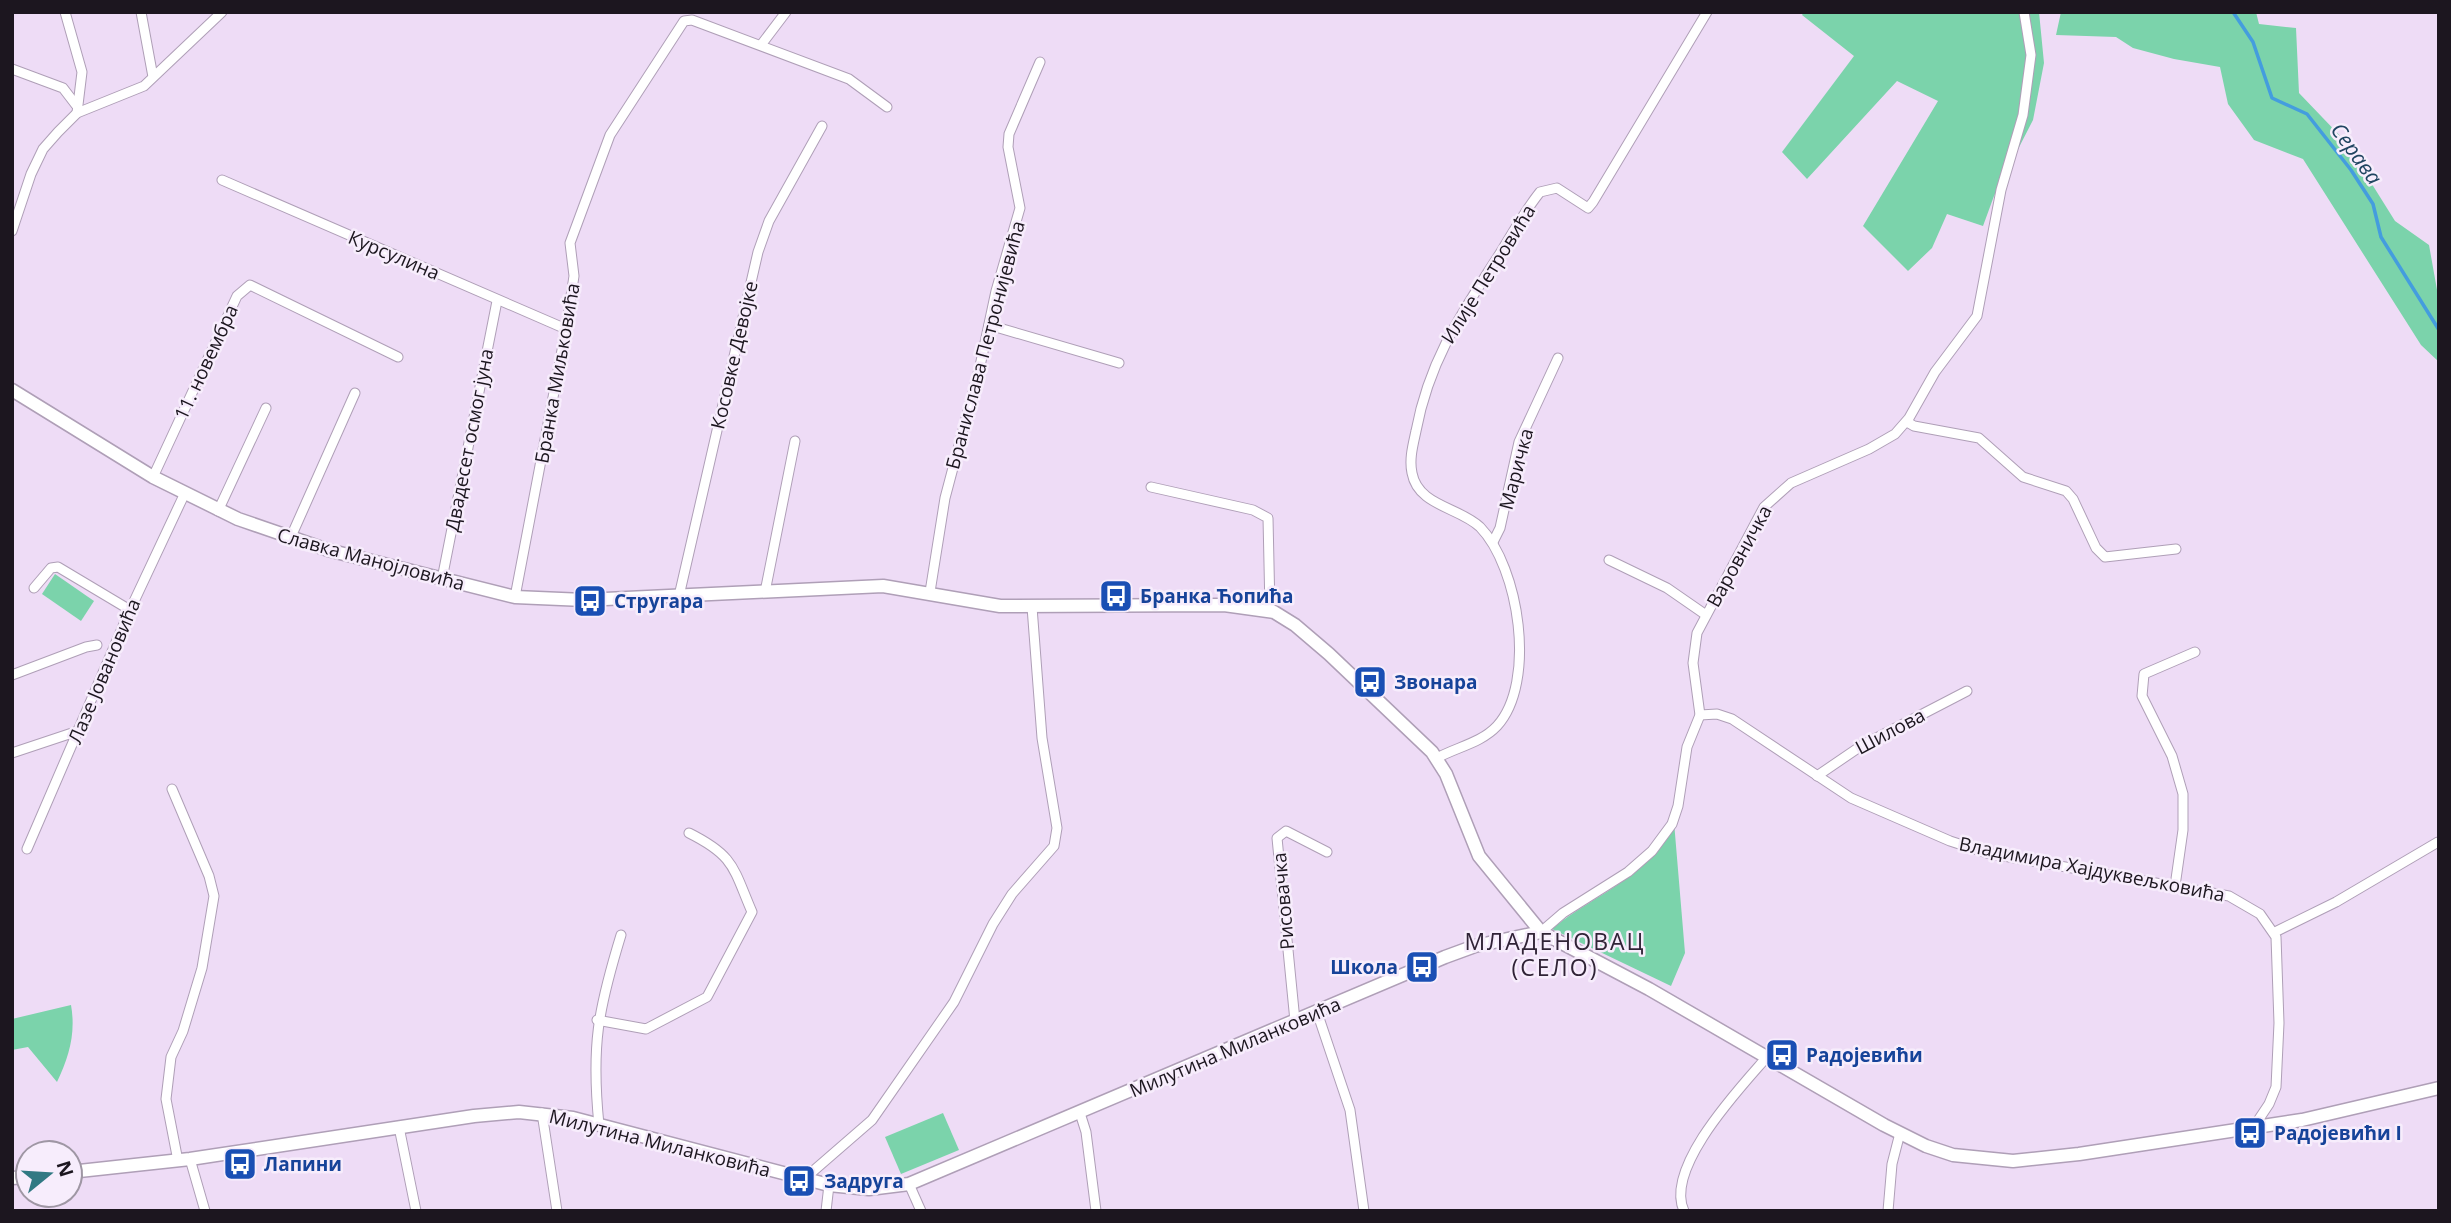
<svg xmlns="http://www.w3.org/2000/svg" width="2451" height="1223" font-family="'Open Sans',sans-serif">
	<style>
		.green { fill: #7bd3ab }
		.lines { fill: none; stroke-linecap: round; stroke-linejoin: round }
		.stream { stroke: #449dde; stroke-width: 3.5 }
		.street-casing { stroke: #af9fb7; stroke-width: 11 }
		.secondary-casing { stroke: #af9fb7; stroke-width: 15 }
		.street { stroke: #fff; stroke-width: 9 }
		.secondary { stroke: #fff; stroke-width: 12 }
		.labels { text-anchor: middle; stroke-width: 5; stroke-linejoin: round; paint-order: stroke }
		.street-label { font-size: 19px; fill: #1c161f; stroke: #f7edfc }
		.transit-label { font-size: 19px; font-weight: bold; fill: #164399; stroke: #f7edfc; text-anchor: start }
		.water-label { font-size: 21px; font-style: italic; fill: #204561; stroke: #f7edfc }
		.quarter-label { font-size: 23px; letter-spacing: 2px; fill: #302336; stroke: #f7edfc }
	</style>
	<rect width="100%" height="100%" fill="#eedcf6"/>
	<g class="green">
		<polygon points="1804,12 2039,12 2044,63 2033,120 1994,196 1983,226 1947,214 1932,248 1908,271 1863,226 1938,101 1897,81 1807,179 1782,152 1854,56 1802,15"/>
		<polygon points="2061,12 2256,12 2259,24 2296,28 2299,93 2345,141 2395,221 2429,245 2439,301 2439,362 2421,345 2303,159 2254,140 2228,104 2220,67 2174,59 2133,48 2116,37 2056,35"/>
		<polygon points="55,574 94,601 81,621 42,594"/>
		<path d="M1674,822L1685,953L1671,986L1552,929C1582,904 1618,889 1646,862C1657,851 1665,835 1674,822Z"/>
		<path d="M71,1005C76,1033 69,1057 57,1082L28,1047L12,1050V1019Z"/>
		<polygon points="943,1113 959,1150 901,1174 885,1137"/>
	</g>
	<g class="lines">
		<polyline class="stream" points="2233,12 2253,42 2272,98 2307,114 2351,170 2373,204 2381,237 2439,330"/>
		<defs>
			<g id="street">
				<polyline points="65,12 82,72 77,113"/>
				<polyline points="141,12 153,77"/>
				<polyline points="761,45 786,12"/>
				<polyline points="12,69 63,88 76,105"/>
				<polyline points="222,180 566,329"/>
				<polyline points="12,231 31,174 43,149 58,132 77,113 144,86 222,12"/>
				<polyline points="989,325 1119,363"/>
				<polyline points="1907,422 1914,426 1979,438 2023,477 2066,491 2073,499 2096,548 2105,557 2176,549"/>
				<polyline points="153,477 237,296 250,285 398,357"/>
				<polyline points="1151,487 1253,510 1268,518 1270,610"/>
				<polyline points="218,511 266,408"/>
				<polyline points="290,539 355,393"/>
				<polyline points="1493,542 1500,528 1519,442 1558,358"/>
				<polyline points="1609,560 1667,588 1706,615"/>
				<polyline points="442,579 497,301"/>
				<polyline points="34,588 51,568 58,567 130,610"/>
				<polyline points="765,592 795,441"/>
				<polyline points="930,592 945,498 980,366 996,291 1020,208 1008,147 1009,134 1040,62"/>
				<polyline points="679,596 758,252 769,221 822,126"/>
				<polyline points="515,597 566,329 574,276 570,243 610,135 684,21 692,20 849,79 887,107"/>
				<polyline points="12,675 86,647 97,645"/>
				<polyline points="1700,715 1717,714 1732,719 1851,798 1950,841 1987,853 2229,896 2260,914 2276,937 2279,1023 2276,1087 2269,1104 2253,1128"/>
				<polyline points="12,753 78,731"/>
				<path d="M1437,758C1457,747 1481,743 1497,726C1537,682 1519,567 1480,527C1459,507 1418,506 1412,473C1409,459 1413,445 1416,431C1429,361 1461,314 1499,255C1512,234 1524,212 1540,192L1557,188L1588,208L1593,202L1707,12"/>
				<polyline points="1817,776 1861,746 1967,691"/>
				<polyline points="172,789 209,876 214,896 202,968 183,1031 171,1057 166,1099 178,1161"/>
				<polyline points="27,849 130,610 184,495"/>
				<polyline points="2175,886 2183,830 2183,794 2172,756 2142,696 2144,674 2195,652"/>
				<polyline points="1541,932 1563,913 1628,872 1652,851 1672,824 1678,806 1687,747 1700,715 1693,663 1697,633 1764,507 1791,483 1869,449 1895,434 1909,418 1935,372 1977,316 2001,190 2023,115 2031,55 2024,12"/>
				<polyline points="2275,932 2336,902 2438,842"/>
				<polyline points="1317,1012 1350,1110 1364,1211"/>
				<path d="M597,1020L646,1029L707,997L752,912C733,868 735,856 689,833"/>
				<polyline points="1295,1021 1277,838 1286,831 1327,852"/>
				<polyline points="542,1113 557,1211"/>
				<polyline points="1080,1113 1086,1132 1096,1211"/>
				<path d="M599,1125C591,1046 598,1010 621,935"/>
				<polyline points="399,1127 416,1211"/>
				<polyline points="190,1159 205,1211"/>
				<polyline points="804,1179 872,1120 954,1002 993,924 1012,894 1054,846 1057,828 1042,738 1032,607"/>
				<polyline points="909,1184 921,1211"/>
				<polyline points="826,1211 829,1185"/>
				<path d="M1684,1211C1664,1168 1740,1088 1766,1058"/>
				<polyline points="1888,1211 1892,1164 1900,1133"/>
			</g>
			<g id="secondary">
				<polyline points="12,390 153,477 238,519 328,550 515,597 584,600 883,586 1000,606 1224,605 1274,612 1295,625 1329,654 1432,752 1446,774 1479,856 1541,932 1649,989 1884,1125 1926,1146 1953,1155 2013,1161 2079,1154 2302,1120 2439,1088"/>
				<polyline points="70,1172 190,1159 474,1116 519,1112 573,1118 829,1185 869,1189 909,1184 1445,957 1475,946 1541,932"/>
				<polyline points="12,1178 28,1177"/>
			</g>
		</defs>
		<use href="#street" class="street-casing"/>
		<use href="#secondary" class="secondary-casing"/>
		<use href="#street" class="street"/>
		<use href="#secondary" class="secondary"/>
	</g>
	<defs>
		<symbol id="bus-square" viewBox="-11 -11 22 22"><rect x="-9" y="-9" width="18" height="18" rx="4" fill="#1a4fb4" stroke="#f7edfc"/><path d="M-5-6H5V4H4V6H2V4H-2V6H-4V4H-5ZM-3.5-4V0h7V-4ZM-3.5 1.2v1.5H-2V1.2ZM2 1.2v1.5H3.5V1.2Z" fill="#fff"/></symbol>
	</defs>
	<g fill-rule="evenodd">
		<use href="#bus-square" x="1097" y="577" width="38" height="38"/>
		<use href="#bus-square" x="571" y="582" width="38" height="38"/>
		<use href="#bus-square" x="1351" y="663" width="38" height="38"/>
		<use href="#bus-square" x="1403" y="948" width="38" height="38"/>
		<use href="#bus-square" x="1763" y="1036" width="38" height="38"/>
		<use href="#bus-square" x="2231" y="1114" width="38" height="38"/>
		<use href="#bus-square" x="221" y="1145" width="38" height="38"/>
		<use href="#bus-square" x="780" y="1162" width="38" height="38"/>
	</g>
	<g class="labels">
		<g class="street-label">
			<text transform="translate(394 255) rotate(23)" y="7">Курсулина</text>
			<text transform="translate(1488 274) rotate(-58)" y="7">Илије Петровића</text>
			<text transform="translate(985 345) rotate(-75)" y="7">Бранислава Петронијевића</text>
			<text transform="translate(734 355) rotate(-77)" y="7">Косовке Девојке</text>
			<text transform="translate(206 362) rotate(-65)" y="7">11. новембра</text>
			<text transform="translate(557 373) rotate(-80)" y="7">Бранка Миљковића</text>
			<text transform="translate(469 440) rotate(-79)" y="7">Двадесет осмог јуна</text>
			<text transform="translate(1516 469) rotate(-75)" y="7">Маричка</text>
			<text transform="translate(1739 556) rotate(-61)" y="7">Варовничка</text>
			<text transform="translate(371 559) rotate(15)" y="7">Славка Манојловића</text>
			<text transform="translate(104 671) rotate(-67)" y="7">Лазе Јовановића</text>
			<text transform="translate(1890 731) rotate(-28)" y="7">Шилова</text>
			<text transform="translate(2092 869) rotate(11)" y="7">Владимира Хајдуквељковића</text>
			<text transform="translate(1283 901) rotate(-95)" y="7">Рисовачка</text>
			<text transform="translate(1235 1047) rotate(-23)" y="7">Милутина Миланковића</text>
			<text transform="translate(660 1143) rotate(14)" y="7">Милутина Миланковића</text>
		</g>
		<g class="transit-label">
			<text x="1140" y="603">Бранка Ћопића</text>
			<text x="614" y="608">Стругара</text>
			<text x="1394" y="689">Звонара</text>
			<text x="1398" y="974" text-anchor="end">Школа</text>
			<text x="1806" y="1062">Радојевићи</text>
			<text x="2274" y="1140">Радојевићи I</text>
			<text x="264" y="1171">Лапини</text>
			<text x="824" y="1188">Задруга</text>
		</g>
		<g class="water-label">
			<text transform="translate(2356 154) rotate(54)" y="7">Серава</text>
		</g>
		<g class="quarter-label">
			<text x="1555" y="950">МЛАДЕНОВАЦ<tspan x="1555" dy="26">(СЕЛО)</tspan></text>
		</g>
	</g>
	<rect width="2451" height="1223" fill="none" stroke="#1c161f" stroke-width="28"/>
	<g transform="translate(49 1174) rotate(72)"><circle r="33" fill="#f7edfc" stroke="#9f97a4" stroke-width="2"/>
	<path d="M0-5L12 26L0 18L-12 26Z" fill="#317983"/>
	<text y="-10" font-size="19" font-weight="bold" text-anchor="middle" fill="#1c161f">N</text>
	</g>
</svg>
